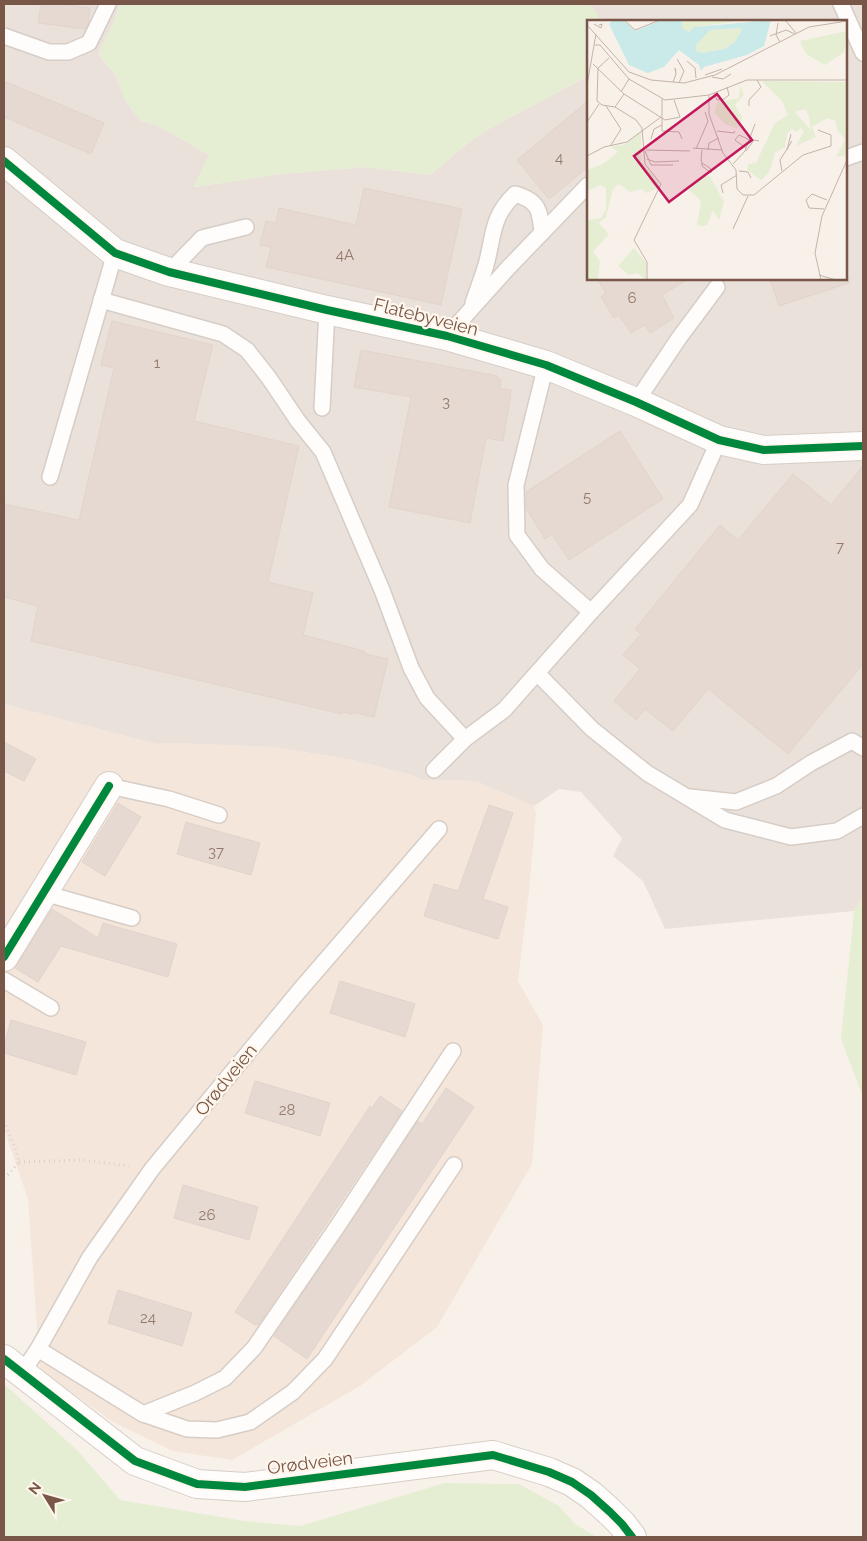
<svg xmlns="http://www.w3.org/2000/svg" width="867" height="1541" font-family="Raleway,sans-serif">
	<style>
		.residential { fill: #f4e6da }
		.industrial { fill: #ebe1db }
		.green { fill: #e5eed3 }
		.building { fill: #e5d9d1; stroke: #e1d4cc }
		.lines { fill: none; stroke-linecap: round; stroke-linejoin: round }
		.service-casing { stroke: #d6cdc6; stroke-width: 18 }
		.minor-casing { stroke: #d6cdc6; stroke-width: 30 }
		.path { stroke: #dad1cd; stroke-width: 3; stroke-dasharray: 1 4; stroke-linecap: butt }
		.service { stroke: #fefdfc; stroke-width: 15 }
		.minor { stroke: #fefdfc; stroke-width: 28 }
		.cycleway-casing { stroke: #fff6ec; stroke-width: 11 }
		.cycleway { stroke: #00873e; stroke-width: 8 }
		.labels { text-anchor: middle; stroke-width: 4.5; stroke-linejoin: round; paint-order: stroke }
		.number-label { font-size: 15px; fill: #95796c }
		.street-label { font-size: 18px; fill: #785648; stroke: #fff6ec }
		.inset-road { fill: none; stroke: #c5b3a9; stroke-width: 1 }
		.view { fill: #c2185b; fill-opacity: 0.15; stroke: #c2185b; stroke-width: 2.5 }
		.inset-edge { fill: none; stroke: #785648; stroke-width: 2.5 }
	</style>
	<rect width="100%" height="100%" fill="#f8f1ea"/>
	<polygon class="residential" points="4,704 157,744 174,743 273,747 353,760 408,774 423,780 476,781 534,806 536,813 529,890 518,981 543,1025 532,1164 437,1327 360,1386 232,1460 173,1451 113,1422 40,1370 28,1199 4,1129"/>
	<polygon class="industrial" points="4,4 120,4 114,22 98,54 116,76 125,100 141,121 157,125 209,155 194,187 281,174 364,167 430,175 467,144 487,130 584,78 588,71 588,279 846,279 846,21 597,21 597,13 588,4 863,4 863,898 854,911 665,929 643,881 613,856 622,838 581,792 559,789 534,806 476,781 423,780 408,774 353,760 273,747 174,743 157,744 4,704"/>
	<g class="green">
		<polygon points="120,4 588,4 597,13 597,21 588,21 588,71 584,78 487,130 467,144 430,175 364,167 281,174 194,187 209,155 157,125 141,121 125,100 116,76 98,54 114,22"/>
		<polygon points="863,898 863,1097 841,1039 854,911"/>
		<polygon points="4,1384 79,1452 120,1500 244,1521 300,1526 445,1483 519,1484 559,1506 575,1524 597,1537 4,1537"/>
	</g>
	<g class="building">
		<polygon points="41,4 62,4 90,8 88,24 85,29 38,23"/>
		<polygon points="4,81 104,123 91,154 4,117"/>
		<polygon points="588,101 588,167 549,199 517,160"/>
		<polygon points="364,188 462,209 441,305 266,267 271,247 260,245 266,221 276,223 279,208 356,225"/>
		<polygon points="597,279 688,279 662,295 674,318 650,333 645,325 631,333 619,315 614,318 601,297 606,293"/>
		<polygon points="770,279 849,279 849,283 779,306"/>
		<polygon points="112,321 213,345 194,421 299,446 268,582 313,593 303,635 357,649 365,652 365,654 388,659 374,717 352,712 352,714 342,712 342,714 31,641 38,606 4,597 4,504 79,520 114,368 101,365"/>
		<polygon points="361,350 498,376 497,379 501,379 500,388 511,390 510,394 511,394 503,441 486,438 470,523 389,507 411,397 354,387"/>
		<polygon points="620,431 663,499 569,560 552,534 545,539 526,508 526,495 527,493 526,492"/>
		<polygon points="863,466 863,664 788,754 708,689 673,731 645,709 636,720 614,701 640,669 623,655 641,634 635,629 720,525 738,540 793,474 831,505"/>
		<polygon points="4,742 36,759 24,781 4,771"/>
		<polygon points="118,803 141,817 105,876 82,862"/>
		<polygon points="489,805 513,813 483,899 508,907 498,939 424,916 434,884 458,891"/>
		<polygon points="186,822 260,843 251,875 177,854"/>
		<polygon points="52,909 98,938 103,923 177,944 168,977 61,946 38,982 15,968"/>
		<polygon points="340,981 415,1004 405,1037 330,1013"/>
		<polygon points="11,1020 86,1042 76,1075 4,1053 4,1046"/>
		<polygon points="255,1081 330,1103 320,1136 245,1113"/>
		<polygon points="446,1088 474,1107 307,1359 274,1336 418,1121 422,1124"/>
		<polygon points="380,1096 402,1111 258,1325 256,1324 255,1325 235,1312 370,1106 372,1108"/>
		<polygon points="183,1185 258,1207 249,1240 174,1218"/>
		<polygon points="118,1290 192,1313 182,1346 108,1323"/>
	</g>
	<g class="lines">
		<defs>
			<g id="service">
				<polyline points="841,4 863,53"/>
				<polyline points="4,36 49,52 68,52 89,43 108,4"/>
				<polyline points="846,158 863,152"/>
				<polyline points="169,272 202,238 246,227"/>
				<polyline points="101,300 223,334 247,350 269,378 298,421 323,452 382,590 411,668 427,698 465,739"/>
				<path d="M473,303C477,291 482,278 486,265C494,236 491,217 515,194C539,201 540,210 542,233"/>
				<polyline points="447,336 508,268 588,185"/>
				<polyline points="546,365 516,485 517,535 542,569 591,612"/>
				<polyline points="636,402 679,338 717,287"/>
				<polyline points="322,408 327,310"/>
				<polyline points="50,477 115,253"/>
				<polyline points="537,673 592,729 647,773 725,820 791,837 837,831 863,816"/>
				<polyline points="434,770 465,739 504,710 591,612 690,505 719,440"/>
				<polyline points="109,786 169,799 219,815"/>
				<polyline points="690,797 736,802 776,786 811,763 852,741 863,748"/>
				<polyline points="44,893 132,918"/>
				<polyline points="4,980 51,1008"/>
				<polyline points="38,1349 90,1257 152,1169 299,991 439,829"/>
				<polyline points="22,1373 38,1349 143,1414 187,1429 217,1430 250,1422 293,1392 325,1359 454,1165"/>
				<polyline points="143,1414 195,1393 225,1378 254,1348 339,1224 453,1051"/>
			</g>
			<g id="minor">
				<polyline points="4,161 115,253 169,272 327,310 447,336 546,365 636,402 719,440 764,450 863,446"/>
				<polyline points="4,957 109,786"/>
				<polyline points="4,1359 135,1461 197,1484 245,1487 493,1455 549,1472 572,1482 591,1495 610,1512 622,1524 632,1537"/>
			</g>
		</defs>
		<use href="#service" class="service-casing"/>
		<use href="#minor" class="minor-casing"/>
		<g class="path">
			<polyline points="4,1121 16,1150 19,1162 9,1174 4,1177"/>
			<polyline points="19,1162 82,1160 129,1166"/>
		</g>
		<use href="#service" class="service"/>
		<use href="#minor" class="minor"/>
		<defs>
			<g id="cycleway">
				<polyline points="4,161 115,253 169,272 327,310 447,336 546,365 636,402 719,440 764,450 863,446"/>
				<polyline points="4,957 109,786"/>
				<polyline points="4,1359 135,1461 197,1484 245,1487 493,1455 549,1472 572,1482 591,1495 610,1512 622,1524 632,1537"/>
			</g>
		</defs>
		<use href="#cycleway" class="cycleway-casing"/>
		<use href="#cycleway" class="cycleway"/>
	</g>
	<g class="labels">
		<g class="number-label">
			<text x="559" y="163">4</text>
			<text x="345" y="260">4A</text>
			<text x="632" y="303">6</text>
			<text x="157" y="368">1</text>
			<text x="446" y="407">3</text>
			<text x="587" y="502">5</text>
			<text x="840" y="552">7</text>
			<text x="216" y="857">37</text>
			<text x="287" y="1115">28</text>
			<text x="207" y="1220">26</text>
			<text x="148" y="1323">24</text>
		</g>
		<g class="street-label">
			<text transform="translate(426 317) rotate(14)" y="6">Flatebyveien</text>
			<text transform="translate(226 1080) rotate(-51)" y="6">Orødveien</text>
			<text transform="translate(310 1463) rotate(-7)" y="6">Orødveien</text>
		</g>
	</g>
	<g transform="translate(587 20)">
		<rect width="260" height="260" fill="#f8f1ea"/>
		<path d="M95,0L143,1L162,0L107,7L102,12L95,8ZM156,8L147,23L137,29L115,33L109,31L108,25L123,10ZM260,11L257,32L238,45L219,34L213,21ZM175,61L260,62V135L249,137L258,120L251,111L248,101L240,98L225,107L229,117L209,126L217,111L214,108L209,112L205,109L200,114L198,127L188,133L182,153L174,160L160,150L161,144L169,143L188,103L201,95L195,81ZM219,89L222,97L224,110L208,92ZM153,65L157,75L148,85L155,97L153,107L149,108L138,104L127,92L131,82L152,78ZM54,111V141L71,162L72,168L59,173L55,169L43,172L32,164L26,169L19,197L12,203L22,214L6,232L13,241L11,260H0V200L14,198L19,189V168L13,165L0,171V150L16,144L31,132L24,126L37,125ZM115,156H123L137,182L132,200L126,190L120,205L116,206L110,205L114,181L102,170ZM47,228L59,242V260L50,253L42,255L31,246Z" fill="#e5eed3" fill-rule="evenodd"/>
		<path d="M25,0H36L48,11L75,0H95V8L102,12L107,7L184,0L177,26L160,35L117,47L114,51L112,45L92,30L77,47L61,53L42,45L22,4ZM156,8L147,23L137,29L115,33L109,31V25L123,10Z" fill="#cae9e9" fill-rule="evenodd"/>
		<path class="inset-road" d="M37,0L48,10L73,0M198,0L209,13M191,3L189,15L193,22M7,4L14,8L15,4L12,5M0,5L42,52L64,60L97,63L128,55L222,7L260,1M183,16L199,10L208,14M8,25H13L42,59L78,80L122,75L160,60H260M22,38L11,48L10,81L15,85L28,87L49,100L55,108L58,144L74,164L47,220L60,242V260M90,39L97,51L92,63M100,41L108,48L109,58M6,44L37,74L78,100L93,97L87,80M118,55L135,49M125,57L136,59L144,54M86,62L89,54L88,48L89,51M0,65L9,14M34,72L42,59M127,73L130,80L137,79L142,75L140,67M122,75V94L136,133L149,150L150,169L156,175H167L216,135L244,126V115L231,110M75,79V111L92,112L95,119M19,86L34,109L24,125M162,86V80L174,67L170,60M28,87L37,74M0,102L12,84M130,111L147,113L148,111M64,119L67,109L75,105M106,128L135,130M159,128L148,120L152,115L163,120M109,129L121,101L118,92M59,130L103,131M121,130L122,123L132,118M200,130L204,114M58,131L64,145H86M159,131L167,120L172,121M0,136L17,127L40,122L74,97M60,139L68,142L92,141M115,143L124,149V153L115,146V143L114,140L115,130M146,144L158,131L168,104M152,151L161,152L164,158M195,151L193,140L205,121M136,173L134,165L150,155M237,189L222,188L219,180L225,174L240,180M146,209L161,176M232,255L249,260M234,260L228,233L235,196L260,140"/>
		<path class="view" d="M130,74L165,120L82,182L47,136Z"/>
		<rect width="260" height="260" class="inset-edge"/>
	</g>
	<rect width="867" height="1541" fill="none" stroke="#785648" stroke-width="10"/>
	<g transform="translate(45 1496) rotate(307)" stroke="#fff6ec" stroke-width="4" paint-order="stroke">
	<path d="M0-4L9 19L0 12L-9 19Z" fill="#785648"/>
	<text y="-8" font-size="14" font-weight="bold" text-anchor="middle" fill="#785648">N</text>
	</g>
</svg>
